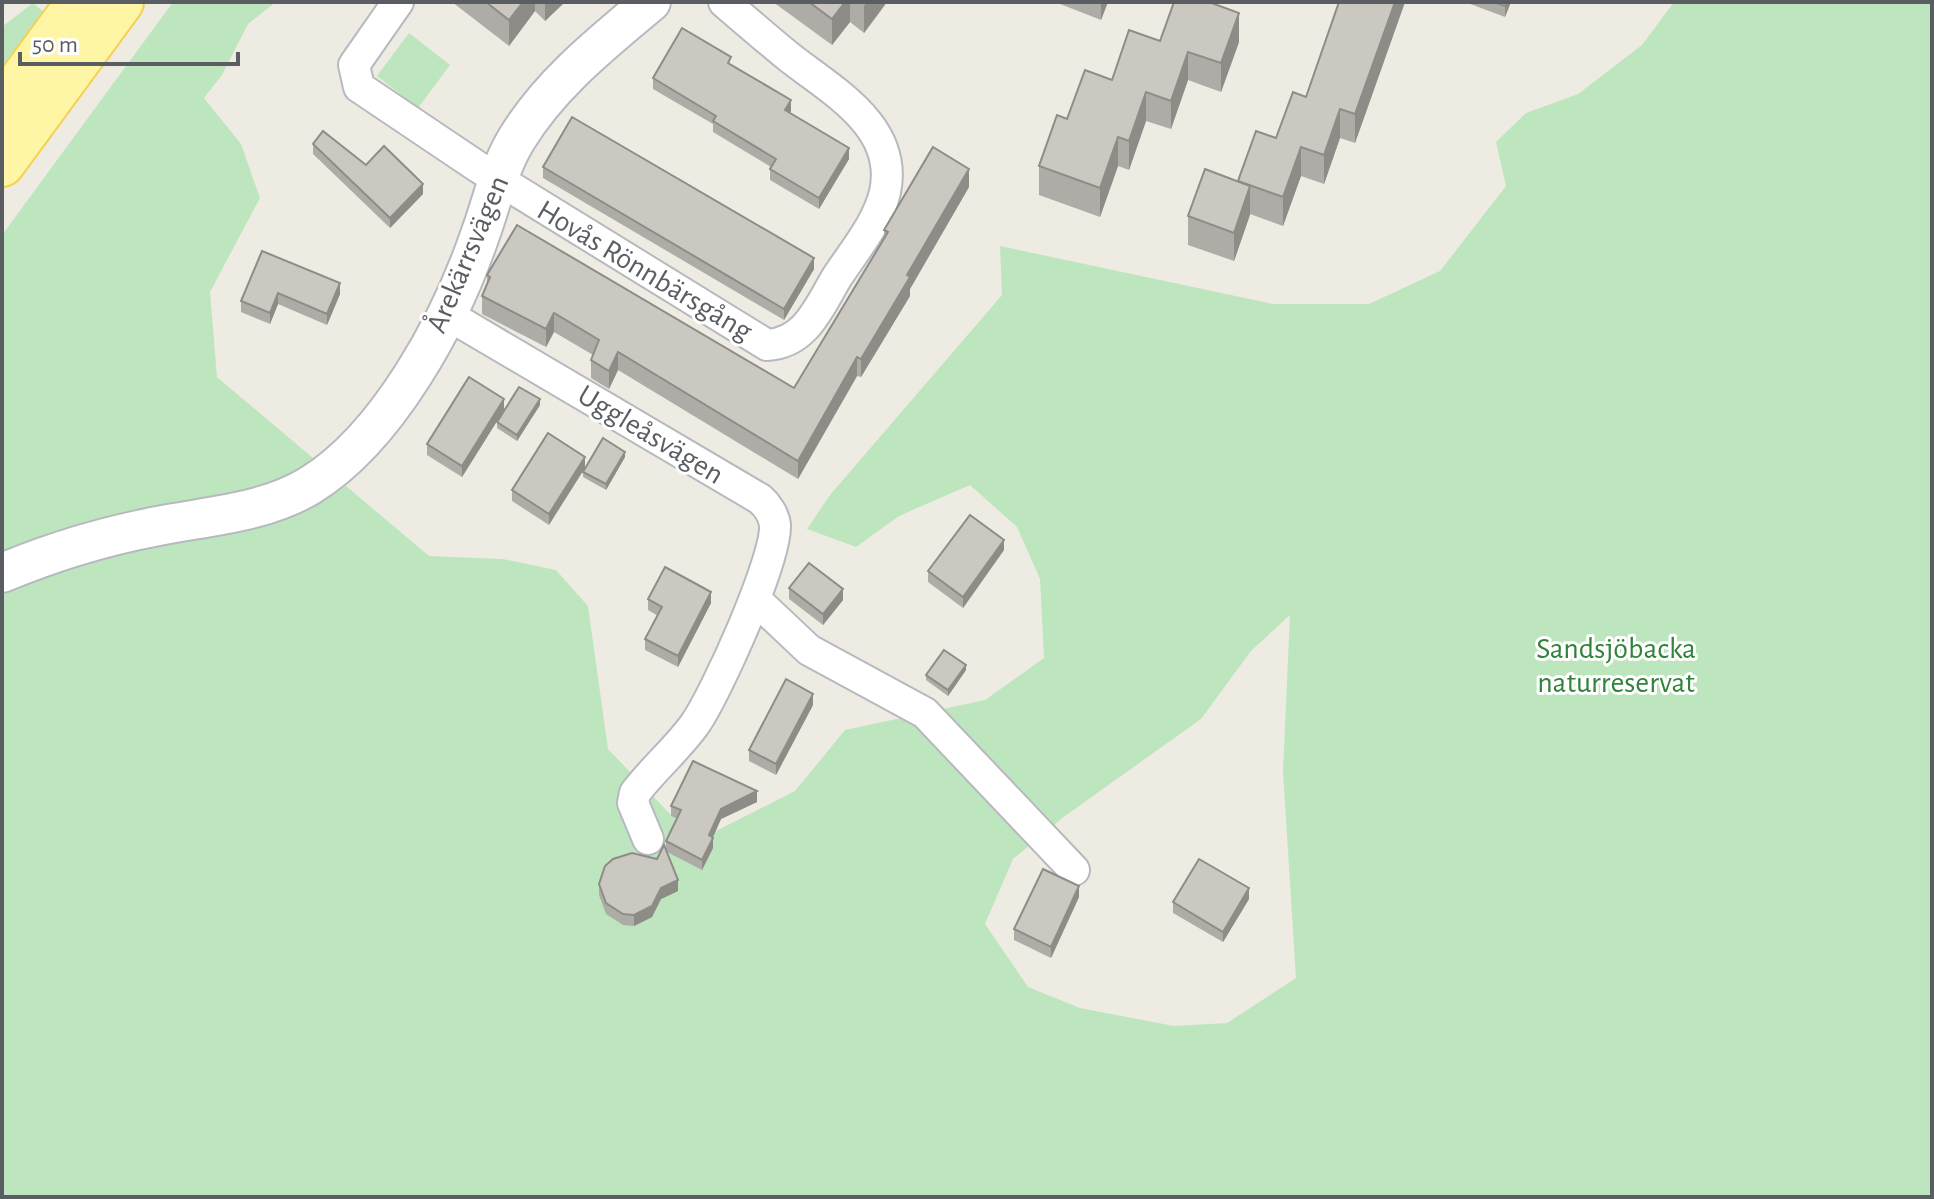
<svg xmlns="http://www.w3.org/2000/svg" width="1934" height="1199" font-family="'Alegreya Sans',sans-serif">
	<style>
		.green { fill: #bde6bf; fill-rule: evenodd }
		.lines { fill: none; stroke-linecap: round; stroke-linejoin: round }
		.minor-casing { stroke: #b7b9bf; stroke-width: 34 }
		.tertiary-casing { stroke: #b7b9bf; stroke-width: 42 }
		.primary-casing { stroke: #f5d153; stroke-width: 48 }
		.minor { stroke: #fff; stroke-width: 30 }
		.tertiary { stroke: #fff; stroke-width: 38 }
		.primary { stroke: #fff6a5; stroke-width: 44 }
		.wall { fill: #aeaca6 }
		.shaded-wall { fill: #8d8c87 }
		.building { fill: #cac8c1; stroke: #8d8c87; stroke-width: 2 }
		.labels { text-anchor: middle; stroke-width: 6; stroke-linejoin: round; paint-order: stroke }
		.street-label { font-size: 30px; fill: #5a5e63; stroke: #fff }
		.park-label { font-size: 30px; fill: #31833a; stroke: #fff }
	</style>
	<rect width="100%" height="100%" fill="#eeece2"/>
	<g class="green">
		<path d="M173,2H276L248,24L222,75L204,98L241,144L260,198L210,292L217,377L429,556L503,559L556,570L588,606L608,749L696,841L795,791L845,730L985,700L1044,658L1040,579L1017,527L970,485L899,516L856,547L807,529L830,495L1002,295L1000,246L1273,304H1369L1440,271L1506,186L1496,142L1526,113L1578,94L1642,45L1674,2H1932V1197H2V235ZM1290,615L1283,771L1296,978L1227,1023L1174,1026L1080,1008L1028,987L985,924L1013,859L1065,816L1201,719L1251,651Z"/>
		<polygon points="33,3 51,18 2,84 2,27"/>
		<polygon points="409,33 450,65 418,108 377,76"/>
	</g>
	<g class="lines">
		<defs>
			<g id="minor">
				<path d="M398,2L354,65L359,87L478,167L767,345C806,343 819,307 837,277C854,251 878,223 885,192C899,126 832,91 789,57C767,39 745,20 724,2"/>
				<path d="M448,315L760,499C767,505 774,515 775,525C777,559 716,694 695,724C678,748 653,769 635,793L633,803L648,839"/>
				<polyline points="756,600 809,650 925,713 1074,870"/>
			</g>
			<path id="tertiary" d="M2,573C52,552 105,536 158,526C208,516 264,513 309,486C388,438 451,320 480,235C492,203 498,170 516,140C550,84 602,43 651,2"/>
			<g id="primary">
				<polyline points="2,107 79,2"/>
				<polyline points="2,164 121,2"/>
			</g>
		</defs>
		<use href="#minor" class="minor-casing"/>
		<use href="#tertiary" class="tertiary-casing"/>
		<use href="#primary" class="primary-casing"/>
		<use href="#minor" class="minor"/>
		<use href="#tertiary" class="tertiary"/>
		<use href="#primary" class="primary"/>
	</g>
	<g class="wall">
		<polygon points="452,2 565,2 545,21 535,11 509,46"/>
		<polygon points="773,2 887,2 864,33 850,22 832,45"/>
		<polygon points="1055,2 1108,2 1101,20"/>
		<polygon points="1339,2 1405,2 1355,143 1340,138 1324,184 1301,176 1283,226 1250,214 1234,261 1188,245 1188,216 1238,181 1276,138 1306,97"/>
		<polygon points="1465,2 1511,2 1505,17"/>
		<polygon points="1160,41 1239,42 1221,92 1188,80 1171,129 1146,121 1129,170 1118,166 1100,217 1039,195 1039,166 1067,119 1112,80"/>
		<polygon points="731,65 791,111 790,113 849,159 819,209 770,180 770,169 771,167 713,132 713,124 653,89 653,78"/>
		<polygon points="313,144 423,194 390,228 313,154"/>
		<polygon points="543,167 814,269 784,320 543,178"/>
		<polygon points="969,187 910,289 910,296 861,377 857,376 798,479 618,370 609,389 591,378 591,360 593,355 554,332 546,347 482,314 482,296 487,285 487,275 794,388 884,238 884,230"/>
		<polygon points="262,251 340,294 327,325 278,304 270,324 241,312 241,301"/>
		<polygon points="540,405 517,441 497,428 497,422"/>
		<polygon points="504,410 462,477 427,455 427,444"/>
		<polygon points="585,457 549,525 512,501 512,490"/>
		<polygon points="625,457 606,490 583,477 583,472"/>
		<polygon points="1004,550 963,608 928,582 928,571"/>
		<polygon points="789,588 843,600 823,625 789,599"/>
		<polygon points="648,599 711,603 678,667 645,650 645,639 658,616 648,610"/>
		<polygon points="966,670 948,696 926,680 926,675"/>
		<polygon points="813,705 776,775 749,761 749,750"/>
		<polygon points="757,802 721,819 713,837 713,848 702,870 667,852 678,891 661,899 652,917 634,926 623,925 606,914 599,895 599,884 657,859 666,850 666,841 677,819 671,816 671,806"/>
		<polygon points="1079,897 1051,958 1014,940 1014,929"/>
		<polygon points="1249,899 1223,942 1173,913 1173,902"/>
	</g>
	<g class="shaded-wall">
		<polygon points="523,2 535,2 535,11 509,46 509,20"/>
		<polygon points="545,2 565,2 545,21"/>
		<polygon points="845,2 850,2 850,22 832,45 832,19"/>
		<polygon points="867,2 887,2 864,33 864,6"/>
		<polygon points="1101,2 1108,2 1101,20"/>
		<polygon points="1395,2 1405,2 1355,143 1355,114"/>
		<polygon points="1507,2 1511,2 1505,17 1505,6"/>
		<polygon points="1239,13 1239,42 1221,92 1221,63"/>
		<polygon points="1188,52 1188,80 1171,129 1171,101"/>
		<polygon points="1146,92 1146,121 1129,170 1129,141"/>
		<polygon points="791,100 791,111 785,121 785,110"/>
		<polygon points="1340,109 1340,138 1324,184 1324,155"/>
		<polygon points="1118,137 1118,166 1100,217 1100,188"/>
		<polygon points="1301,147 1301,176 1283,226 1283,197"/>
		<polygon points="849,148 849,159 819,209 819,198"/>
		<polygon points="969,169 969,187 910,289 910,296 861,377 861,359 907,275"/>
		<polygon points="423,184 423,194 390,228 390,218"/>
		<polygon points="1250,186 1250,215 1234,261 1234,233"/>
		<polygon points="814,258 814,269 784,320 784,309"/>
		<polygon points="340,283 340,294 327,325 327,314"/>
		<polygon points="278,293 278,304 270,324 270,313"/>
		<polygon points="554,313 554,332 546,347 546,329"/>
		<polygon points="618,352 618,370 609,389 609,371"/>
		<polygon points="857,357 857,376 798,479 798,461"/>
		<polygon points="504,399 504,410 462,477 462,466"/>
		<polygon points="540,399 540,405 517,441 517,435"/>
		<polygon points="625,452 625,457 606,490 606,484"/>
		<polygon points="585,457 585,468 549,525 549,514"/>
		<polygon points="1004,540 1004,550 963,608 963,597"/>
		<polygon points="843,589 843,600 823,625 823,614"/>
		<polygon points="711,592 711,603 678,667 678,656"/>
		<polygon points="966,665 966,670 948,696 948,690"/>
		<polygon points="813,694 813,705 776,775 776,764"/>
		<polygon points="757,791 757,802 721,819 709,846 709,835 721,809"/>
		<polygon points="713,838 713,848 702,870 702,860"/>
		<polygon points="678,880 678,891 661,899 652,917 634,926 634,915 661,888"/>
		<polygon points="1079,886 1079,897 1051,958 1051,947"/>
		<polygon points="1249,888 1249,899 1223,942 1223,932"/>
	</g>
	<g class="building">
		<polygon points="486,2 523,2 509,20"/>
		<polygon points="809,2 845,2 832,19"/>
		<polygon points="1174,2 1209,2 1239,13 1221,63 1188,52 1171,101 1146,92 1129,141 1118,137 1100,188 1039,166 1057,115 1067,119 1085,70 1112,80 1129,30 1160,41"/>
		<polygon points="1339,2 1395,2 1355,114 1340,109 1324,155 1301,147 1283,197 1238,181 1256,131 1276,138 1293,92 1306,97"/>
		<polygon points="1494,2 1507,2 1505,6"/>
		<polygon points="682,28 731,57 728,63 791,100 785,110 849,148 819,198 770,169 776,159 713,121 716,116 653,78"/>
		<polygon points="572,117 814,258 784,309 543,167"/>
		<polygon points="323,131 366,165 384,146 423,184 390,218 313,144"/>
		<polygon points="933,147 969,169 907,275 910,277 861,359 857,357 798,461 618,352 609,371 591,360 599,340 554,313 546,329 482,296 490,277 487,275 517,225 794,388 888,232 884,230"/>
		<polygon points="1205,169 1250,186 1234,233 1188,216"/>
		<polygon points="262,251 340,283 327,314 278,293 270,313 241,301"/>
		<polygon points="469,377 504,399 462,466 427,444"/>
		<polygon points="519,387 540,399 517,435 497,422"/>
		<polygon points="548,433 585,457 549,514 512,490"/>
		<polygon points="603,438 625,452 606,484 583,472"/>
		<polygon points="970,515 1004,540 963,597 928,571"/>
		<polygon points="809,563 843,589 823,614 789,588"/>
		<polygon points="665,567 711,592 678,656 645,639 662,607 648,599"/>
		<polygon points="944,650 966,665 948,690 926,675"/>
		<polygon points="786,679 813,694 776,764 749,750"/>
		<polygon points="693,761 757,791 721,809 709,835 713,838 702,860 666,841 681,810 671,806"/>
		<polygon points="664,845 678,880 661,888 652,906 634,915 623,914 606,903 599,884 605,866 613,859 632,853 657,859"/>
		<polygon points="1199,859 1249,888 1223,932 1173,902"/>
		<polygon points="1043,869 1079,886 1051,947 1014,929"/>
	</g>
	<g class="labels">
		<g class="street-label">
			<text transform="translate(467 254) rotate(-67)" y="10">Årekärrsvägen</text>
			<text transform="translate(645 270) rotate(31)" y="10">Hovås Rönnbärsgång</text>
			<text transform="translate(651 434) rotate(31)" y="10">Uggleåsvägen</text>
		</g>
		<g class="park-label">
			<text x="1616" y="658">Sandsjöbacka<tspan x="1616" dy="34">naturreservat</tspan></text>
		</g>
	</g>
	<rect width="1934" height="1199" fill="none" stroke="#5a5e63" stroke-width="8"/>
	<path d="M20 52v12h218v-12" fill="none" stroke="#5a5e63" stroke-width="4"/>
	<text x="32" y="52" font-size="24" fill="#5a5e63" stroke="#ffffff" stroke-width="6" paint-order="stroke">50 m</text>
</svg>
